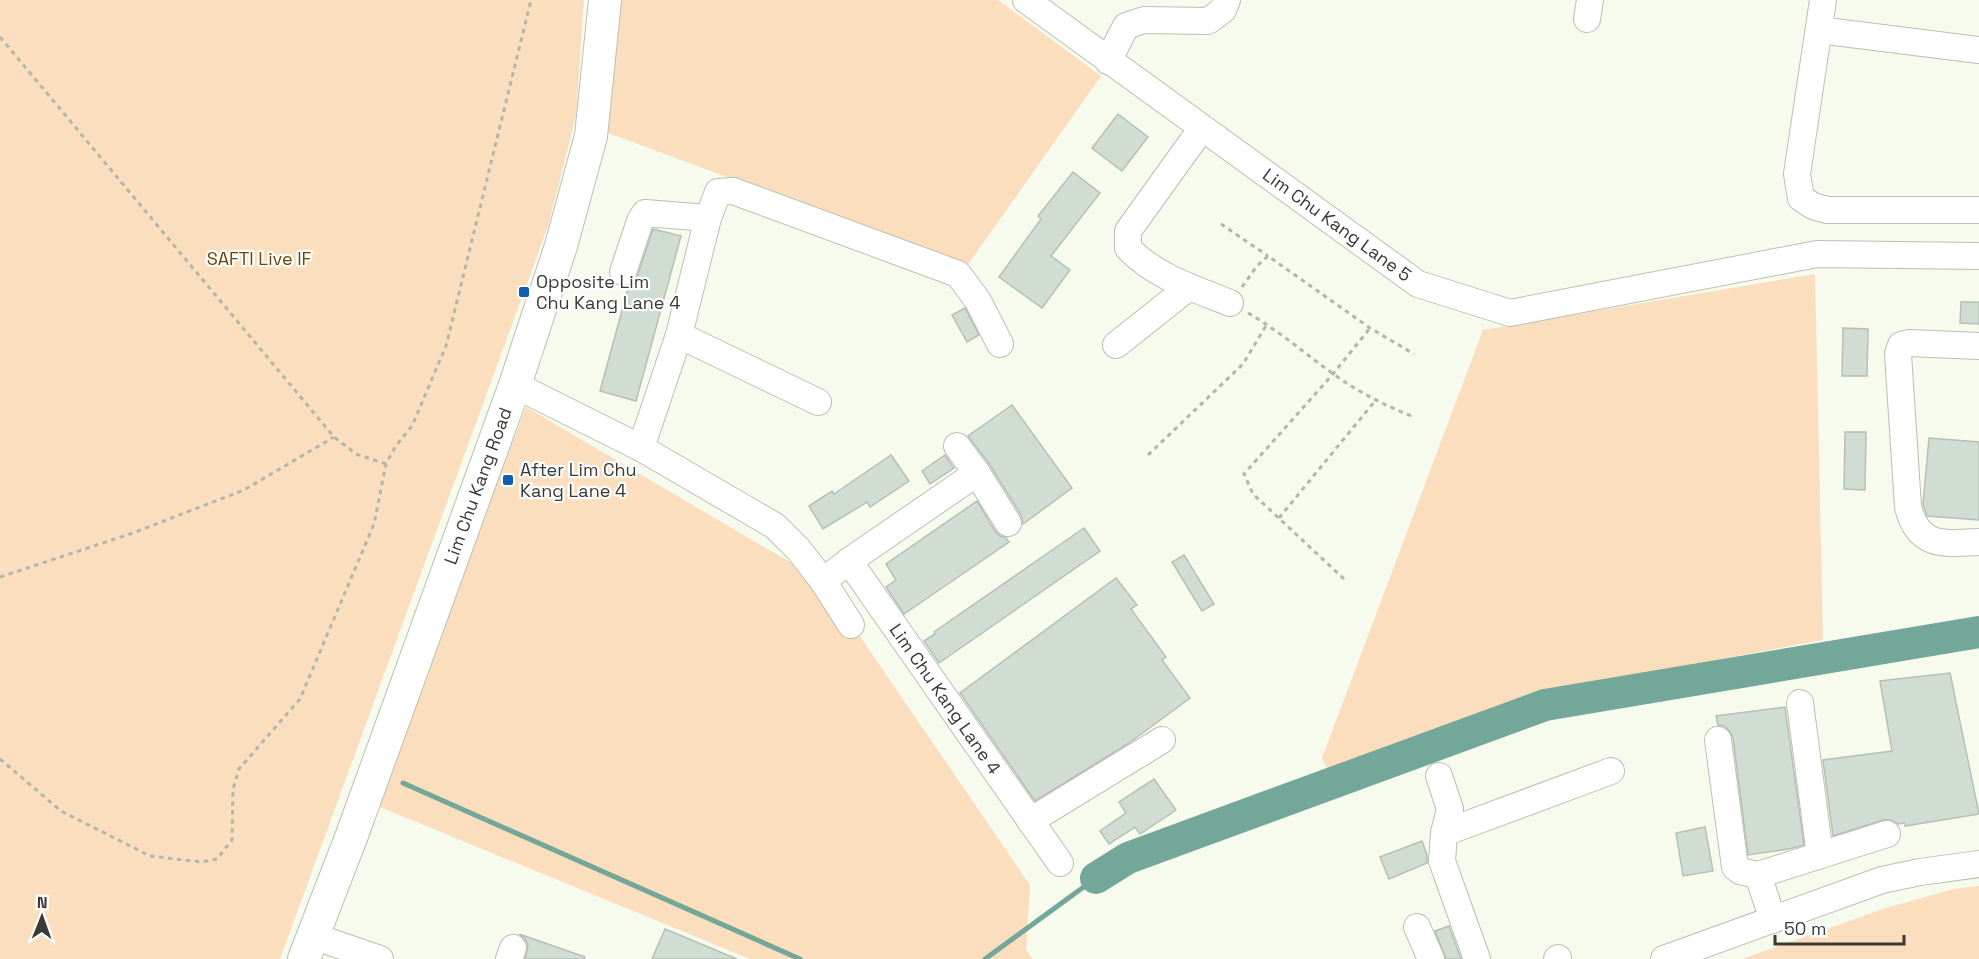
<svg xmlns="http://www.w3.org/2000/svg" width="1979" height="959" font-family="'Space Grotesk',sans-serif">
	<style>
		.green { fill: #fadebd }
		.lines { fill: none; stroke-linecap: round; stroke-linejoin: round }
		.stream { stroke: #73a799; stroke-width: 5 }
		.river { stroke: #73a799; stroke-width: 32 }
		.building { fill: #d1ddd2; stroke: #b5c0b6; stroke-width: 1.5 }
		.minor-casing { stroke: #bbc0b2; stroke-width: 28 }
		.major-casing { stroke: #bbc0b2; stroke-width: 34 }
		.path { stroke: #b2b6ab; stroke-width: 3; stroke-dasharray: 4.5 4.5; stroke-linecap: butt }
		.minor { stroke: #fff; stroke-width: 26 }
		.major { stroke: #fff; stroke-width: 32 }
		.poi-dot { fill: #105fae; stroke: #fff; stroke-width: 2 }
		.labels { text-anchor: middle; stroke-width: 4.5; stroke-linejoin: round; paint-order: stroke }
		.street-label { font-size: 18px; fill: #383a35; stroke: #fff }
		.park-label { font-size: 18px; fill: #6e4607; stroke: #fff }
		.poi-label { font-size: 18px; fill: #383a35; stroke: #fff; text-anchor: start }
	</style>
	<rect width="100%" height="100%" fill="#f6fbed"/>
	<g class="green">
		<polygon points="0,0 584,0 576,116 548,226 280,959 0,959"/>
		<polygon points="620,0 998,0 1101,76 967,266 608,133"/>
		<polygon points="1815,274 1823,640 1548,691 1328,770 1322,758 1483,330"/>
		<polygon points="526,407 822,581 1030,885 1026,950 1033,959 750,959 375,805"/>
		<polygon points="1979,886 1979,959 1742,959 1886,908 1954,889"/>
	</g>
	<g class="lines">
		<g class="stream">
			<polyline points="403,783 800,959"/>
			<polyline points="985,959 1096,878"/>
		</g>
		<polyline class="river" points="1096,878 1128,858 1545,705 1979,632"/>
	</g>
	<g class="building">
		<polygon points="1118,114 1148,137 1122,171 1092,148"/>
		<polygon points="1073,172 1100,193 1051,256 1070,270 1042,308 999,277 1041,219 1038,216"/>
		<polygon points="653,229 681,236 636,401 600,391 629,285 637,277"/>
		<polygon points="1961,302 1979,302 1979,324 1960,323"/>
		<polygon points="965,308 979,335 967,342 952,315"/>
		<polygon points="1843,328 1868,329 1867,376 1842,376"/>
		<polygon points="1012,405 1072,488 1023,524 1021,515 990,465 968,436"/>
		<polygon points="1845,432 1866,432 1865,490 1844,489"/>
		<polygon points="1929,438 1979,442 1979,520 1927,516 1923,504"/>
		<polygon points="891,455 909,481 870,507 867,502 823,529 809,506 832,491 834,494"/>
		<polygon points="945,455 954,468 930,484 922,471"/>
		<polygon points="977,501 995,531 1000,536 1006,538 1009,542 904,614 886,587 896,580 886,564"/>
		<polygon points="1084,528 1100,551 939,663 924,641 935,634 934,632"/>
		<polygon points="1184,555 1214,604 1202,611 1172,562"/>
		<polygon points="1116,578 1137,605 1131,609 1166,657 1162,660 1190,698 1129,743 1035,801 960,693"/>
		<polygon points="1950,673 1979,814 1905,826 1905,823 1898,824 1891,820 1883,820 1833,836 1823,760 1892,751 1880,681"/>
		<polygon points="1785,707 1804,845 1789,849 1748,855 1733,738 1729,730 1724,726 1718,725 1716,716"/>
		<polygon points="1154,779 1176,810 1140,834 1135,827 1109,844 1100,831 1126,813 1119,802"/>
		<polygon points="1705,827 1713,871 1683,876 1676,833"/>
		<polygon points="1422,841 1427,855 1427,863 1389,879 1380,857"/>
		<polygon points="1449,926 1461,959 1446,959 1435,931"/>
		<polygon points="665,929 737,959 652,959"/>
		<polygon points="519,934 585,957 584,959 525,959 528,945 525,939"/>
	</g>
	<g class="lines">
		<defs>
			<g id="minor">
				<polyline points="1026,0 1418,284 1510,313 1817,254 1979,256"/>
				<polyline points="1823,0 1797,174 1801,198 1813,206 1827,210 1979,210"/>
				<polyline points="1587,19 1590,0"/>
				<polyline points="1819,30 1979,50"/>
				<polyline points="1108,61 1126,26 1144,20 1208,21 1223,10 1227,0"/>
				<path d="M1202,128L1128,231V248C1154,276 1195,289 1230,303"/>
				<polyline points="623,272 640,221 645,213 708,218"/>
				<polyline points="679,335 818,402"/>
				<polyline points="1116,345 1189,287"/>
				<path d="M1979,346L1909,343L1901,345L1898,354L1908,507C1918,548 1944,544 1979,542"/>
				<polyline points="515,385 641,448 775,526 798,549 823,581 851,625"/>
				<polyline points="957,446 977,473"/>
				<polyline points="641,448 679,335 708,218 718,192 733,191 958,274 978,301 1000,344"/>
				<polyline points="849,561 977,473 1008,523"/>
				<polyline points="823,581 849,561 1060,863"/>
				<polyline points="1800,703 1820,855"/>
				<polyline points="1718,740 1735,867 1740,871 1758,875 1887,834"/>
				<polyline points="1439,776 1450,809 1444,833 1442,861 1477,959"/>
				<polyline points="1030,821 1162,740"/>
				<polyline points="1444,833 1611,771"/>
				<polyline points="1758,875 1773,920"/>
				<polyline points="1417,927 1431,959"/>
				<polyline points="313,936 380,959"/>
				<polyline points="509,959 513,948"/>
				<polyline points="1557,959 1558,958"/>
				<polyline points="1664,959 1882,880 1920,872 1979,864"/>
			</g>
			<polyline id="major" points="304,959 352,835 515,385 561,246 591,136 605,0"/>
		</defs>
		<use href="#minor" class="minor-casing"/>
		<use href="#major" class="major-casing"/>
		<g class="path">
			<polyline points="0,37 334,437 356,454 386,464"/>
			<polyline points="1221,224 1268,256"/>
			<polyline points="1242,287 1257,266 1268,256 1370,328 1414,354"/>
			<path d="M1248,313C1278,330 1304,353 1332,373C1358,392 1384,405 1414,417"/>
			<polyline points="1148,455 1243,364 1267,324"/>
			<polyline points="1279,518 1375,401"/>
			<polyline points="0,577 133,533 244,490 334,437"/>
			<polyline points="1344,579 1253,494 1244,474 1333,374 1370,328"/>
			<polyline points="0,759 61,811 150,856 201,862 217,859 232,840 233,789 239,769 300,699 374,524 386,464 395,447 412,426 446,346 531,0"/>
		</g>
		<use href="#minor" class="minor"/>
		<use href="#major" class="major"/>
	</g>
	<g class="poi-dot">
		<rect x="518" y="286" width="12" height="12" rx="3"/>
		<rect x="502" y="474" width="12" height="12" rx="3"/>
	</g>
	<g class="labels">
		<g class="street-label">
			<text transform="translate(1337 225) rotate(36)" y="6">Lim Chu Kang Lane 5</text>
			<text transform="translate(478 486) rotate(-70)" y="6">Lim Chu Kang Road</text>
			<text transform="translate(945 699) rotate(55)" y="6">Lim Chu Kang Lane 4</text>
		</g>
		<g class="park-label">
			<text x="259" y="265">SAFTI Live IF</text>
		</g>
		<g class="poi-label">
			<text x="536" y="288">Opposite Lim<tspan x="536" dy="21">Chu Kang Lane 4</tspan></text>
			<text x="520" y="476">After Lim Chu<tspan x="520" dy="21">Kang Lane 4</tspan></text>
		</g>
	</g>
	<g transform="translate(42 917) rotate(1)" stroke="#ffffff" stroke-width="4.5" paint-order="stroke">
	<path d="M0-4.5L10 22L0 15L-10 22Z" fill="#383a35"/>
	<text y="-9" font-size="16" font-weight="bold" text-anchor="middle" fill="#383a35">N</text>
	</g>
	<path d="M1775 935v9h129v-9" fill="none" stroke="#383a35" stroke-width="3"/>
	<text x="1784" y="935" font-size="18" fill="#383a35" stroke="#ffffff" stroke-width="4.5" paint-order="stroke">50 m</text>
</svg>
